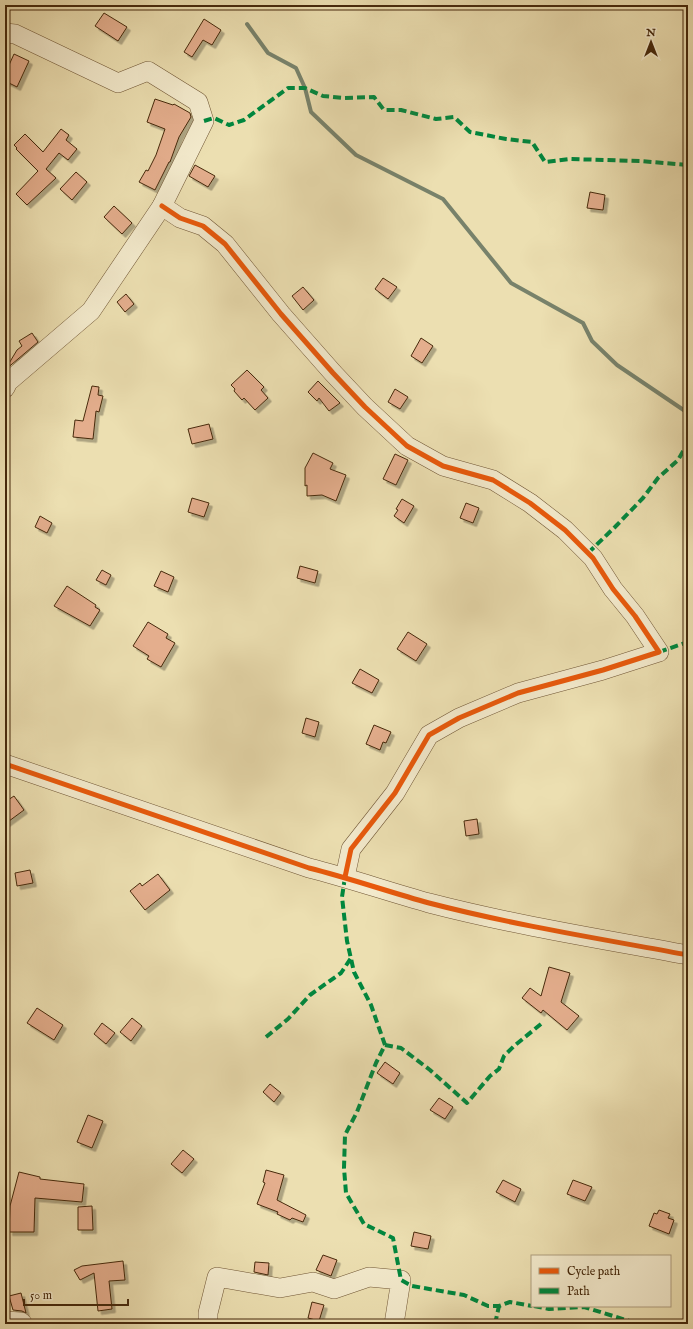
<svg xmlns="http://www.w3.org/2000/svg" width="693" height="1329" font-family="'IM FELL English',serif">
	<style>
		.lines { fill: none; stroke-linecap: round; stroke-linejoin: round }
		.stream { stroke: #78826b; stroke-width: 4 }
		.building { fill: #e4ae8d; stroke: #46290c; filter: url(#shadow) }
		.minor-casing { stroke: #705635; stroke-width: 20 }
		.minor { stroke: #f3eacc; stroke-width: 19 }
		.quiet { stroke: #00873e; stroke-width: 4; stroke-dasharray: 8 4; stroke-linecap: butt }
		.cycleway-casing { stroke: #f3eacc; stroke-width: 8 }
		.cycleway { stroke: #e8590c; stroke-width: 5 }
	</style>
	<defs>
		<filter id="shadow"><feDropShadow dx="3.5" dy="3.5" stdDeviation="0" flood-color="#0004"/></filter>
	</defs>
	<rect width="100%" height="100%" fill="#ecdfb1"/>
	<filter id="stains"><feTurbulence type="fractalNoise" baseFrequency=".005" numOctaves="4"/><feColorMatrix values="0 0 0 0 .2 0 0 0 0 .09 0 0 0 0 .02 0 0 0 .5 -.17"/></filter>
	<radialGradient id="worn" r=".72"><stop offset=".6" stop-color="#630" stop-opacity="0"/><stop offset="1" stop-color="#630" stop-opacity=".3"/></radialGradient>
	<g class="lines">
		<polyline class="stream" points="247,24 268,53 296,68 305,88 311,112 356,155 443,199 511,283 583,323 592,341 617,365 688,413"/>
	</g>
	<g class="building">
		<polygon points="104,13 127,27 118,41 95,26"/>
		<polygon points="204,19 221,30 212,45 203,40 192,57 184,52"/>
		<polygon points="14,54 29,61 17,87 5,81 5,74"/>
		<polygon points="155,99 173,105 174,104 190,113 191,117 179,137 170,162 169,162 155,190 139,182 146,170 148,171 156,155 165,129 147,122"/>
		<polygon points="61,129 69,135 66,140 77,149 68,160 59,153 46,169 56,178 27,205 16,194 38,171 16,149 17,148 14,145 25,134 43,152"/>
		<polygon points="195,165 215,176 208,187 189,176"/>
		<polygon points="76,172 87,182 72,200 60,189"/>
		<polygon points="590,192 605,195 603,210 587,208"/>
		<polygon points="114,206 132,223 122,234 104,217"/>
		<polygon points="383,278 397,287 388,299 375,289"/>
		<polygon points="303,287 314,300 303,310 292,296"/>
		<polygon points="126,294 134,304 125,312 117,302"/>
		<polygon points="32,333 38,342 5,370 17,350 22,346 19,341"/>
		<polygon points="421,338 433,346 422,363 411,356"/>
		<polygon points="247,370 264,387 261,390 268,398 255,410 244,398 242,400 234,391 235,389 231,385"/>
		<polygon points="318,381 340,403 329,411 319,398 317,401 308,392"/>
		<polygon points="92,386 99,387 98,395 103,396 99,412 96,411 93,439 73,437 75,420 83,421"/>
		<polygon points="395,389 408,397 400,409 388,402"/>
		<polygon points="209,424 213,439 192,444 188,429"/>
		<polygon points="313,453 333,463 330,469 346,475 336,501 322,495 307,496 307,485 305,486 305,468"/>
		<polygon points="395,454 408,460 396,485 383,479"/>
		<polygon points="192,498 209,503 204,517 188,512"/>
		<polygon points="402,499 414,506 404,523 394,516 398,510 396,509"/>
		<polygon points="466,503 479,508 473,523 460,518"/>
		<polygon points="40,516 52,523 47,533 35,527"/>
		<polygon points="300,566 318,571 315,583 297,578"/>
		<polygon points="102,570 111,575 106,585 96,580"/>
		<polygon points="161,571 174,577 168,592 154,586"/>
		<polygon points="67,586 96,605 95,607 100,610 90,626 54,606"/>
		<polygon points="148,622 168,634 166,638 175,643 161,667 147,659 149,656 133,646"/>
		<polygon points="408,632 427,644 416,661 397,649"/>
		<polygon points="360,669 379,680 372,693 352,683"/>
		<polygon points="306,718 319,722 315,737 302,733"/>
		<polygon points="374,725 391,732 386,743 383,742 380,750 366,744"/>
		<polygon points="14,796 24,810 5,824 5,802"/>
		<polygon points="477,819 479,834 466,836 464,821"/>
		<polygon points="30,870 33,883 17,886 15,873"/>
		<polygon points="158,874 170,890 145,910 130,891 140,883 142,886"/>
		<polygon points="549,967 570,973 561,1002 579,1016 567,1030 543,1010 541,1013 522,998 530,988 541,996"/>
		<polygon points="37,1008 63,1025 54,1040 27,1023"/>
		<polygon points="132,1018 142,1026 131,1041 120,1032"/>
		<polygon points="102,1023 115,1033 106,1044 94,1034"/>
		<polygon points="385,1062 400,1073 393,1084 377,1073"/>
		<polygon points="270,1084 281,1093 274,1102 263,1092"/>
		<polygon points="439,1098 453,1107 445,1119 430,1110"/>
		<polygon points="88,1115 103,1121 92,1148 77,1142"/>
		<polygon points="183,1150 194,1159 182,1173 171,1164"/>
		<polygon points="266,1170 284,1175 277,1200 306,1215 303,1222 292,1218 290,1220 277,1214 278,1212 257,1204 265,1183 263,1182"/>
		<polygon points="19,1172 40,1177 40,1179 84,1184 82,1202 35,1198 34,1232 9,1232 10,1206"/>
		<polygon points="503,1180 521,1189 515,1202 496,1192"/>
		<polygon points="573,1180 592,1187 585,1201 567,1194"/>
		<polygon points="92,1206 93,1230 78,1230 78,1207"/>
		<polygon points="659,1210 670,1214 668,1218 674,1220 669,1234 649,1226 654,1213 657,1214"/>
		<polygon points="414,1232 431,1236 428,1249 411,1246"/>
		<polygon points="323,1255 337,1260 331,1276 316,1270"/>
		<polygon points="123,1261 125,1280 109,1281 112,1309 98,1311 94,1273 80,1280 74,1270 82,1266"/>
		<polygon points="255,1262 269,1263 268,1275 254,1272"/>
		<polygon points="21,1293 26,1313 22,1311 13,1310 9,1296"/>
		<polygon points="312,1302 324,1305 319,1321 308,1318"/>
	</g>
	<g class="lines">
		<defs>
			<g id="minor">
				<polyline points="5,33 15,34 118,83 148,71 198,102 204,121 162,206 91,311 8,382 5,388"/>
				<polyline points="162,206 180,218 203,226 225,244 281,314 333,373 365,407 407,446 443,466 493,480 530,503 565,530 593,558 613,589 635,616 659,652 603,670 518,693 459,718 429,735 395,793 351,849 345,877"/>
				<path d="M5,764L309,868C349,878 389,892 429,903C514,925 601,939 688,955"/>
				<polyline points="5,1321 21,1322 23,1324"/>
				<polyline points="208,1324 208,1313 217,1277 280,1288 313,1282 334,1289 369,1277 401,1280 394,1324"/>
			</g>
		</defs>
		<use href="#minor" class="minor-casing"/>
		<use href="#minor" class="minor"/>
		<g class="quiet">
			<polyline points="204,121 214,118 229,125 244,120 288,88 305,88 323,96 345,98 374,97 384,110 401,110 436,119 454,117 470,132 506,139 532,142 545,162 570,159 640,161 688,165"/>
			<polyline points="588,553 615,527 643,498 658,478 678,460 688,443"/>
			<polyline points="659,652 688,642"/>
			<polyline points="345,877 342,897 347,941 354,972 371,1005 385,1045 376,1063 357,1112 345,1135 344,1168 346,1193 364,1224 393,1238 401,1280 412,1286 464,1295 488,1306 499,1306 510,1302 532,1306"/>
			<polyline points="266,1037 288,1019 310,995 341,973 351,958"/>
			<polyline points="385,1045 401,1048 430,1070 467,1103 490,1076 499,1069 504,1056 514,1046 541,1024"/>
			<polyline points="534,1306 549,1309 584,1307 639,1324"/>
			<polyline points="495,1324 499,1306"/>
		</g>
		<defs>
			<g id="cycleway">
				<polyline points="162,206 180,218 203,226 225,244 281,314 333,373 365,407 407,446 443,466 493,480 530,503 565,530 593,558 613,589 635,616 659,652 603,670 518,693 459,718 429,735 395,793 351,849 345,877"/>
				<path d="M5,764L309,868C349,878 389,892 429,903C514,925 601,939 688,955"/>
			</g>
		</defs>
		<use href="#cycleway" class="cycleway-casing"/>
		<use href="#cycleway" class="cycleway"/>
	</g>
	<rect width="693" height="1329" fill="none" stroke="#ecdfb1" stroke-width="20"/>
	<rect x="6" y="6" width="681" height="1317" fill="none" stroke="#46290c" stroke-width="2"/>
	<rect x="10" y="10" width="673" height="1309" fill="none" stroke="#46290c"/>
	<rect x="531" y="1255" width="140" height="52" fill="#f3eacc" stroke="#ae9d7f"/>
	<rect x="539" y="1268" width="20" height="6" fill="#e8590c" stroke="#ae9d7f"/>
	<text x="567" y="1275" font-size="12" fill="#46290c">Cycle path</text>
	<rect x="539" y="1288" width="20" height="6" fill="#00873e" stroke="#ae9d7f"/>
	<text x="567" y="1295" font-size="12" fill="#46290c">Path</text>
	<g transform="translate(651 42)" stroke="#f3eacc" stroke-width="3" paint-order="stroke">
	<path d="M0-3L7 15L0 10L-7 15Z" fill="#46290c"/>
	<text y="-6" font-size="11" font-weight="bold" text-anchor="middle" fill="#46290c">N</text>
	</g>
	<path d="M24 1299v6h104v-6" fill="none" stroke="#46290c" stroke-width="2"/>
	<text x="30" y="1299" font-size="12" fill="#46290c" stroke="#f3eacc" stroke-width="3" paint-order="stroke">50 m</text>
	<rect width="100%" height="100%" filter="url(#stains)"/>
	<rect width="100%" height="100%" fill="url(#worn)"/>
</svg>
